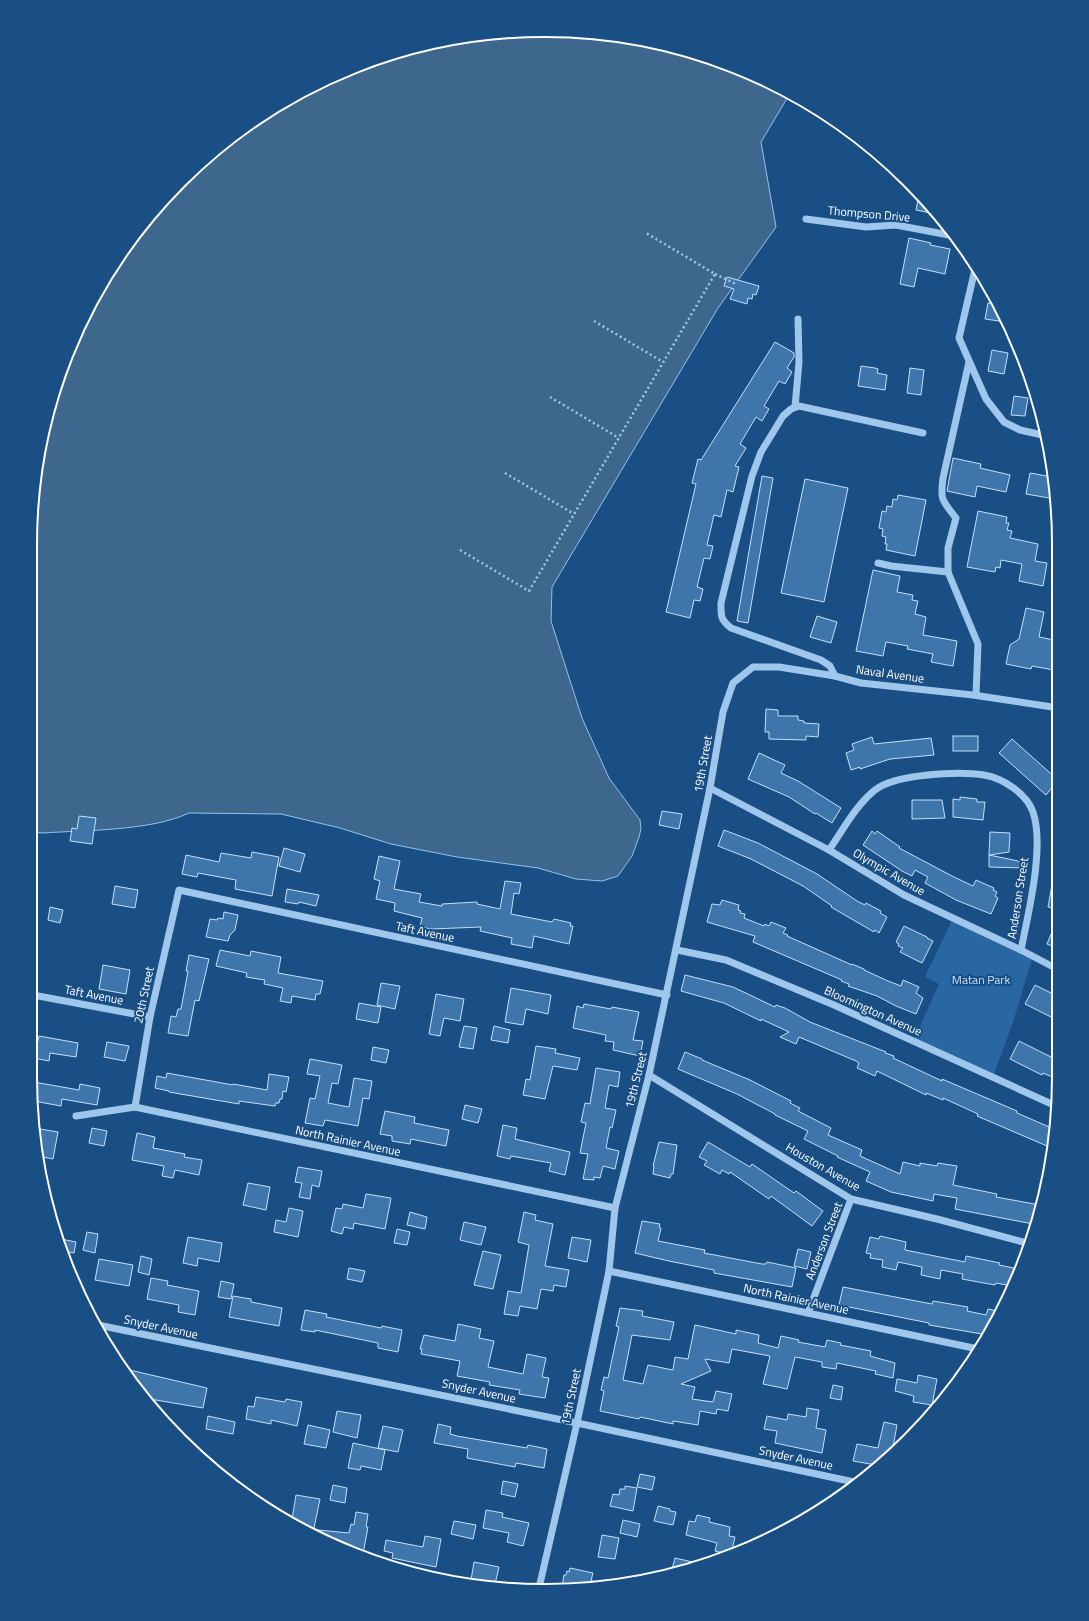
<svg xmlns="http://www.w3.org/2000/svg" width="1089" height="1621" font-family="'Titillium Web',sans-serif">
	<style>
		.green { fill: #2867a2 }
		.water { fill: #3e678e; stroke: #92c3ee }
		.building { fill: #3e76ac; stroke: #c4e0f9 }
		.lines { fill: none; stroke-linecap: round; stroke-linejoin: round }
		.path { stroke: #9fc7ec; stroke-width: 2.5; stroke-dasharray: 2 3; stroke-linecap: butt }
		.minor { stroke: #9fc7ec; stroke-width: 7 }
		.labels { text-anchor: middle; stroke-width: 4; stroke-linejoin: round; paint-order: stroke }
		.street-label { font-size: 12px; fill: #fff; stroke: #194f85 }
		.park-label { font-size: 12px; fill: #c4e0f9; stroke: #194f85 }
		.rim { fill: none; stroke: #fff; stroke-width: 2 }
	</style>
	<rect width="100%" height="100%" fill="#194f85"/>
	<polygon class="green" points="953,918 1033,956 1014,1019 993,1077 913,1041 939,984 925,977"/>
	<path class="water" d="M544,30L645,40L741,69L789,95L761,142L776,227L718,308L552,587L551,621L582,718L609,778L640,820L641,829L639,837L632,856L618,876L602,881L576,879L538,868L457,857L391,844L340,828L281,814L189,813C151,831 86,830 43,833L32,832L30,545L40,444L83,317L136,231L181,181L258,117L347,69L444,40Z"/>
	<g class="building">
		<polygon points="919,194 926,202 936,214 916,210"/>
		<polygon points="909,238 931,243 930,245 950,249 945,274 918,268 914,287 900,284"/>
		<polygon points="727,277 759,286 756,295 753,294 752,299 748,298 747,304 730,299 734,289 724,286"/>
		<polygon points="988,303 997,304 1006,322 985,319"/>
		<polygon points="775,342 794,353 794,357 787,368 792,372 785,384 779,381 764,406 769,409 762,421 756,417 740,444 746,448 735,466 739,467 733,492 727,490 721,517 714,515 707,545 713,546 710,559 704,558 697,587 703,589 700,601 694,600 690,618 666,612 696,484 692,483 698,459 701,460"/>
		<polygon points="992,350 1008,353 1004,374 988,371"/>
		<polygon points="861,366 875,368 878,369 877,373 887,375 885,390 858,386"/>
		<polygon points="910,368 924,370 921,395 907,393"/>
		<polygon points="1014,396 1028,398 1025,416 1011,415"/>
		<polygon points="953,458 981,464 980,468 1010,475 1006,492 977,486 975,497 947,491"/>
		<polygon points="1030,473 1052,477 1055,499 1026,494"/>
		<polygon points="762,476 773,478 748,623 737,621"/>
		<polygon points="805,479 848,488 824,602 781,593"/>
		<polygon points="898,495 926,500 915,556 886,550 887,544 885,544 886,537 882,536 883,529 879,528 882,511 886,512 887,506 892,507 893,499 897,500"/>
		<polygon points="978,511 1007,517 1006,523 1009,523 1007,530 1012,531 1010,538 1038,544 1035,561 1047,563 1043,586 1019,581 1022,564 1001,560 1000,568 996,567 995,572 967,567"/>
		<polygon points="873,570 900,576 897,592 913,595 912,600 918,601 915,614 926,617 923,635 957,641 953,666 931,662 933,654 907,649 908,646 886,642 883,656 856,651"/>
		<polygon points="1026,608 1044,612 1039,637 1059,641 1059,671 1032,666 1031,669 1006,664 1010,645 1019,639"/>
		<polygon points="817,616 837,622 831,643 810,637"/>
		<polygon points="766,709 778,710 778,716 798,716 798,720 804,721 804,723 819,724 818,737 806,736 806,740 769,739 769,732 765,732"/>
		<rect x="953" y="736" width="25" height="15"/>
		<polygon points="872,737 874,744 931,738 934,755 890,759 860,769 860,767 851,770 846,753 854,750 852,744"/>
		<polygon points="1012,739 1058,780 1046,795 999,753"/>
		<polygon points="759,753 785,765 781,773 798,781 841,808 832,823 816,813 815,814 789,797 748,779"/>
		<polygon points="960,797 977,799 977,802 985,802 983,820 953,817 953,799 960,800"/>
		<polygon points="912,800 942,800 945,818 912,819"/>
		<polygon points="662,811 682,814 679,829 659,825"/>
		<polygon points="79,816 96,818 92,844 70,841 72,828 77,829"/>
		<polygon points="724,830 758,843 817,874 857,901 865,905 866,903 881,911 880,913 887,917 879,933 875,930 874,932 831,907 832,906 803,886 751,859 718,846"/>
		<polygon points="872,831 875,834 877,831 900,847 899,848 952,876 973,886 976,880 994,888 993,890 997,892 995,896 998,898 991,914 956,900 925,883 928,877 915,870 912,876 902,871 863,845"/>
		<polygon points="990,832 1010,833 1009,852 989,855"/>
		<polygon points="284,848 305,854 300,872 279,866"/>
		<polygon points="252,852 279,857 272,896 235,889 236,880 198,873 197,877 182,874 186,855 219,862 221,853 251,858"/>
		<polygon points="989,855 1023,862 1023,868 989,867"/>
		<polygon points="379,856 400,861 394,889 421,894 419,902 442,906 442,904 477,902 477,904 500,909 505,881 521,883 519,894 514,893 511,914 552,922 554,919 571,923 570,926 573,926 569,944 534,936 532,948 511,944 512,938 480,931 481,927 431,929 420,927 422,918 394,911 395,903 376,899 380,881 374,879"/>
		<polygon points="1054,874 1059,875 1059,909 1048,907"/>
		<polygon points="115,886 138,890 135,908 112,904"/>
		<polygon points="287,889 319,895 316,906 299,902 298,904 285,902"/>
		<polygon points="722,900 739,905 738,910 741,911 740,913 745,914 744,918 764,926 765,924 769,926 771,922 786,928 783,933 788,935 787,936 852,965 852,964 864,969 864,970 888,981 901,986 903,980 919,987 916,993 923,998 916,1014 896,1006 877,996 848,986 849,984 841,981 842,980 753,942 755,936 707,922 712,904 720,905"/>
		<polygon points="50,907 63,910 60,923 48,920"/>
		<polygon points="224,912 238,915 235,930 230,935 228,941 206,937 210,919 217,920 218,918 223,919"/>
		<polygon points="1059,915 1059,949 1047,944"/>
		<polygon points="904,926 927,937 927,938 933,941 922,963 900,952 903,948 898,946 899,944 896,942"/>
		<polygon points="220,950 250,956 251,951 281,957 278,973 323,981 320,994 316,994 315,1000 292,996 291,1003 280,1001 283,988 264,984 265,980 246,977 247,973 216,966"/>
		<polygon points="189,955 209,959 199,1001 195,1000 188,1036 168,1033 171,1016 176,1017 178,1009 181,1009 188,971 186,971"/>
		<polygon points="103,965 130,970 126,994 99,989"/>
		<polygon points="685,975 733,987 775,1007 776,1005 785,1008 810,1022 886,1052 885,1053 894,1056 893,1058 942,1081 942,1079 1017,1111 1017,1113 1054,1129 1047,1146 977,1116 978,1114 943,1098 943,1100 926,1093 926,1095 877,1071 875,1076 857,1068 859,1063 856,1061 799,1037 796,1044 780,1037 789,1032 761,1019 761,1021 724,1003 681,991"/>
		<polygon points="381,983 400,986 395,1009 377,1005"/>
		<polygon points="1035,985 1059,997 1059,1021 1025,1004"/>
		<polygon points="511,988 551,995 548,1014 526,1009 523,1025 505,1022"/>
		<polygon points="436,994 464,999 460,1021 444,1018 440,1036 429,1034"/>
		<polygon points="359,1003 381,1007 378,1023 356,1019"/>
		<polygon points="584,1004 611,1009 612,1007 639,1012 633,1040 643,1041 640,1056 613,1050 614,1042 605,1041 606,1035 573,1028 577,1006 583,1008"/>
		<polygon points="464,1026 477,1028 473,1049 459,1047"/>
		<polygon points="494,1026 510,1030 508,1043 491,1040"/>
		<polygon points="39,1036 78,1043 76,1057 50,1053 49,1061 34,1058"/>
		<polygon points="1019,1041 1059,1061 1059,1080 1043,1073 1042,1075 1010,1059"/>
		<polygon points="107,1042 129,1046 125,1061 104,1057"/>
		<polygon points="536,1046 556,1049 555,1053 580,1058 577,1070 553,1066 545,1099 523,1095 526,1079 530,1080"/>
		<polygon points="373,1047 389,1050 386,1063 371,1060"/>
		<polygon points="685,1052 702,1059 702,1060 750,1080 791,1101 790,1103 800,1108 798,1111 831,1128 828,1135 862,1150 860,1156 900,1174 903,1162 920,1166 920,1163 937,1166 938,1163 957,1166 953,1185 997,1194 996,1197 1040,1205 1033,1224 955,1209 957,1198 934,1194 933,1201 891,1192 866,1181 870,1172 837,1157 838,1156 804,1139 808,1131 775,1115 775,1114 737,1094 678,1069"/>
		<polygon points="310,1059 342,1065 338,1084 332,1083 328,1103 349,1107 354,1078 372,1081 369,1099 363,1098 358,1126 325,1120 323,1126 305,1123 310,1098 315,1099 320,1076 307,1074"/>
		<polygon points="596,1068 620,1072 618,1087 609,1085 605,1108 616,1110 612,1128 610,1127 606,1148 619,1151 615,1169 603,1166 600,1178 594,1177 594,1180 583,1179 588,1154 580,1153 586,1123 581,1122 585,1103 590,1104"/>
		<polygon points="167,1073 233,1085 233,1084 267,1090 269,1074 289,1077 286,1092 283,1091 282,1099 280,1099 279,1103 276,1103 275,1106 239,1101 239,1104 169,1092 169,1091 155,1088 157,1076 166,1078"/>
		<polygon points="34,1082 79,1090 80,1084 100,1088 97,1105 62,1099 61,1106 34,1101"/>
		<polygon points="465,1105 482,1109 478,1123 462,1119"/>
		<polygon points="385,1111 415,1117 414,1123 449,1130 446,1146 411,1139 410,1144 392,1141 392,1136 380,1134"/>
		<polygon points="503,1125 517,1128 515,1139 570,1152 565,1175 549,1171 551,1163 511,1156 510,1159 497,1156"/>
		<polygon points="34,1128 58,1132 53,1159 37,1156 34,1144"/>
		<polygon points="92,1128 107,1131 104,1146 89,1143"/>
		<polygon points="137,1133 155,1137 153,1148 185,1154 184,1157 202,1160 199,1175 175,1170 173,1178 162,1176 164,1166 132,1160"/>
		<polygon points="659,1142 677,1145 673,1174 671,1174 670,1178 653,1174 654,1166 653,1166"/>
		<polygon points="708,1142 750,1167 752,1164 794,1193 796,1191 823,1211 812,1226 771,1196 769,1199 730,1172 729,1174 722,1170 720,1174 704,1165 707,1161 699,1157"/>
		<polygon points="298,1167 322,1171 319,1187 312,1185 310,1199 299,1197 302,1183 295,1182"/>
		<polygon points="248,1183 270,1187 266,1210 243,1205"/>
		<polygon points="366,1194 391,1198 385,1229 354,1223 353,1229 344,1227 342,1234 331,1231 336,1208 342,1209 343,1204 363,1208"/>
		<polygon points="289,1208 303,1211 298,1237 274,1232 276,1220 286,1222"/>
		<polygon points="410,1212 427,1217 425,1229 407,1225"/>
		<polygon points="524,1212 536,1215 535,1220 553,1224 545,1266 569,1270 566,1287 554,1285 553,1291 541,1289 537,1309 520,1306 518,1316 504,1314 508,1291 521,1293 529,1245 518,1242"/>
		<polygon points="642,1221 660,1224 659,1227 661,1228 658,1241 705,1250 704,1253 762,1264 766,1264 767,1262 796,1268 792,1287 714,1273 714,1270 669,1261 635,1253"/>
		<polygon points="464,1222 486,1227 481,1245 460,1240"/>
		<polygon points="397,1229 410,1232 407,1245 394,1243"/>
		<polygon points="87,1232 98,1234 95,1253 83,1250"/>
		<polygon points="880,1236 906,1242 905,1250 965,1262 966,1256 1000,1263 999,1265 1018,1269 1012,1286 996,1283 995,1285 962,1279 963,1274 941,1270 940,1279 921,1275 922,1267 898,1262 896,1270 882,1267 883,1260 870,1258 871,1254 866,1253 870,1237 879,1239"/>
		<polygon points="188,1237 222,1243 219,1262 198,1258 197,1266 183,1263"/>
		<polygon points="572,1237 591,1240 587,1262 568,1258"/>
		<polygon points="56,1238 76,1242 74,1253 62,1251"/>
		<polygon points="798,1249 811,1252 807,1269 794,1266"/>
		<polygon points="483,1251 501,1255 493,1289 474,1285"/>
		<polygon points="141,1256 152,1259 149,1275 138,1272"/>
		<polygon points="99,1259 133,1265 129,1286 95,1280"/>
		<polygon points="349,1268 365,1271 362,1282 347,1279"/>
		<polygon points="151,1278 168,1281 167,1285 199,1291 195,1315 178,1312 179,1305 147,1299"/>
		<polygon points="221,1281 234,1284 231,1299 218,1297"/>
		<polygon points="843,1287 932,1304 933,1301 968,1307 967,1311 986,1315 988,1309 1001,1312 982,1343 981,1342 982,1334 929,1325 929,1323 839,1305"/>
		<polygon points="233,1296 251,1299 251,1302 282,1308 279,1326 229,1317"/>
		<polygon points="620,1308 643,1311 642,1316 674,1322 670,1340 632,1335 623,1380 643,1384 648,1365 673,1370 675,1357 688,1359 695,1325 736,1334 736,1330 759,1335 758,1343 778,1348 781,1336 799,1340 798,1342 825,1347 827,1340 841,1343 840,1345 871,1351 870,1356 895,1363 893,1378 875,1374 876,1371 837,1363 836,1369 822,1367 822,1362 795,1357 787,1389 763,1384 770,1356 732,1349 729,1363 705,1359 711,1371 681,1384 695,1387 692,1399 713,1402 716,1391 732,1394 728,1411 717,1409 716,1414 700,1411 698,1425 673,1421 673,1424 640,1417 639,1419 600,1411 604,1391 601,1390 604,1377 608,1378 612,1359 619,1327 616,1326"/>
		<polygon points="305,1310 327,1314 326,1317 381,1328 382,1326 402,1330 398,1352 378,1348 378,1343 315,1330 315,1332 301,1330"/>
		<polygon points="458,1324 481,1329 479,1338 494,1341 488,1367 523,1374 527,1354 546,1358 542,1377 549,1378 545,1398 519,1394 520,1390 489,1385 490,1382 457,1376 460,1361 421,1354 422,1349 420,1349 424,1335 455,1341"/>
		<polygon points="121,1368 207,1388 203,1408 144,1398"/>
		<polygon points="918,1375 937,1379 932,1405 913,1402 914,1396 895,1391 897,1379 917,1383"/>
		<polygon points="833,1385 843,1387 841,1400 830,1398"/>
		<polygon points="256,1397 285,1402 286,1399 302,1402 297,1426 271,1420 271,1424 246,1419 248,1406 254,1407"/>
		<polygon points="807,1408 819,1410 816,1428 826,1430 822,1453 775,1443 777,1431 764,1429 767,1416 787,1420 788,1414 806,1417"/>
		<polygon points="337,1411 361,1415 357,1438 333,1432"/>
		<polygon points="208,1416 235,1422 233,1434 206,1429"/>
		<polygon points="884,1422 897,1425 892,1453 876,1465 853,1461 857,1444 878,1448"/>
		<polygon points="438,1424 451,1427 450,1434 457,1436 527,1448 528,1445 547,1449 544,1468 516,1463 515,1467 467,1458 468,1449 434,1443"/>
		<polygon points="308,1425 330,1430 326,1448 304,1444"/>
		<polygon points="383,1426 403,1430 398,1452 378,1448"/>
		<polygon points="353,1443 385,1450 381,1470 361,1466 360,1470 348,1468"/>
		<polygon points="640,1474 655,1477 652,1490 637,1487"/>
		<polygon points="503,1481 518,1484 515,1497 501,1494"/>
		<polygon points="333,1485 347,1488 345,1503 330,1500"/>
		<polygon points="625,1486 637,1488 633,1511 610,1506 613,1494 619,1495 620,1489 625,1489"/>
		<polygon points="296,1495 320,1499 314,1528 302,1526 292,1519"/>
		<polygon points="658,1506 670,1509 670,1511 676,1512 673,1525 654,1521"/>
		<polygon points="486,1510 503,1513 502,1517 529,1523 523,1546 507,1542 509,1533 483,1528"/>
		<polygon points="356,1512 368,1514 366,1527 368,1527 363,1554 347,1551 308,1529 349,1533 351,1524 354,1525"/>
		<polygon points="697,1515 710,1518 709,1522 730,1527 729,1536 735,1537 731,1555 715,1551 717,1543 686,1535 689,1521 695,1522"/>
		<polygon points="623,1520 640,1524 637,1537 620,1533"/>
		<polygon points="454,1521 476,1525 473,1539 451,1534"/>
		<polygon points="602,1535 619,1538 615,1559 598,1557"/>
		<polygon points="425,1536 441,1539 436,1567 392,1558 393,1553 384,1551 386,1540 423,1547"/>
		<polygon points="675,1558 701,1564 671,1573"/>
		<polygon points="474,1562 499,1567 495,1584 471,1580"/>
		<polygon points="570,1568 593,1573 591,1581 594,1581 594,1584 562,1587 564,1575 566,1575 567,1571 569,1572"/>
	</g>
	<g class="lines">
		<g class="path">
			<polyline points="715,274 736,284"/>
			<polyline points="594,321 663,362"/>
			<polyline points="550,397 619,438"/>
			<polyline points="505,473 574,514"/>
			<polyline points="460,550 529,591 715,274 646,233"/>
		</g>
		<g class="minor">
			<polyline points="806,219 866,227 896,225 954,236"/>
			<polyline points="976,265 959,338 986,399 1004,422 1020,430 1047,436"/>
			<path d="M969,362L943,478C940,500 942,500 956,518L948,548V572L978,644L976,695"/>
			<polyline points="795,407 799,362 798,319"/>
			<polyline points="878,563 891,566 948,572"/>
			<path d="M835,676L830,666L821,660L731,628C720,619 721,616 721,603L752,476L761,452L783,416L791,409L799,406L923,433"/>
			<polyline points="710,788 829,850 904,895 1021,950 1059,970"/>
			<path d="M829,850C843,830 856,805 875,790C895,774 959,771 984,775C1003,778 1027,794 1033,812C1045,847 1028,914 1021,950"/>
			<polyline points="677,950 726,960 834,1005 1056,1106"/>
			<polyline points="33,995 150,1017"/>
			<polyline points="649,1075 851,1199 937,1219 1027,1243"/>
			<polyline points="135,1107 150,1017 179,890 667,995"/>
			<polyline points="76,1116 135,1107 615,1208"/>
			<polyline points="609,1271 978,1349"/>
			<polyline points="808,1313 851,1199"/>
			<polyline points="98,1325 577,1423 854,1482"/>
			<polyline points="539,1588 577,1423 609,1271 615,1208 649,1075 710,788 723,712 733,683 753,667 779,667 835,676 861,683 973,695 1059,708"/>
		</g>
	</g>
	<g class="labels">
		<g class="street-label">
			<text transform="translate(869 214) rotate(5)" y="4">Thompson Drive</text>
			<text transform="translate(890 674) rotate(8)" y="4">Naval Avenue</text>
			<text transform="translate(703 764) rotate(-80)" y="4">19th Street</text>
			<text transform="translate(889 872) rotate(30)" y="4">Olympic Avenue</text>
			<text transform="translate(1018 898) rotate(-81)" y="4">Anderson Street</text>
			<text transform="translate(425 932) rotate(12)" y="4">Taft Avenue</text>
			<text transform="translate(94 995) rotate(11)" y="4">Taft Avenue</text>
			<text transform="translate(144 995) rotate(-78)" y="4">20th Street</text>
			<text transform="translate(873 1011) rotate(24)" y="4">Bloomington Avenue</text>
			<text transform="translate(636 1080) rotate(-76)" y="4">19th Street</text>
			<text transform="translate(348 1141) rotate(12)" y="4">North Rainier Avenue</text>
			<text transform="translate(823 1167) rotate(30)" y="4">Houston Avenue</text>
			<text transform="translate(824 1241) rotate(-69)" y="4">Anderson Street</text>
			<text transform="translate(796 1299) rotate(12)" y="4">North Rainier Avenue</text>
			<text transform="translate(161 1327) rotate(12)" y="4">Snyder Avenue</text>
			<text transform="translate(479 1391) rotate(12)" y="4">Snyder Avenue</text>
			<text transform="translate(571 1397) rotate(-78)" y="4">19th Street</text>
			<text transform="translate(796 1458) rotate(12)" y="4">Snyder Avenue</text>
		</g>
		<g class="park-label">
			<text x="981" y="984">Matan Park</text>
		</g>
	</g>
	<path d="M0 0H1089V1621H0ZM544 37H545A507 507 0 0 1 1052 544V1077A507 507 0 0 1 545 1584H544A507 507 0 0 1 37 1077V544A507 507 0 0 1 544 37Z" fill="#194f85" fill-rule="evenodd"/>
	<path class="rim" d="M544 37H545A507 507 0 0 1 1052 544V1077A507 507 0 0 1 545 1584H544A507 507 0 0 1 37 1077V544A507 507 0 0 1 544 37Z"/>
</svg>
